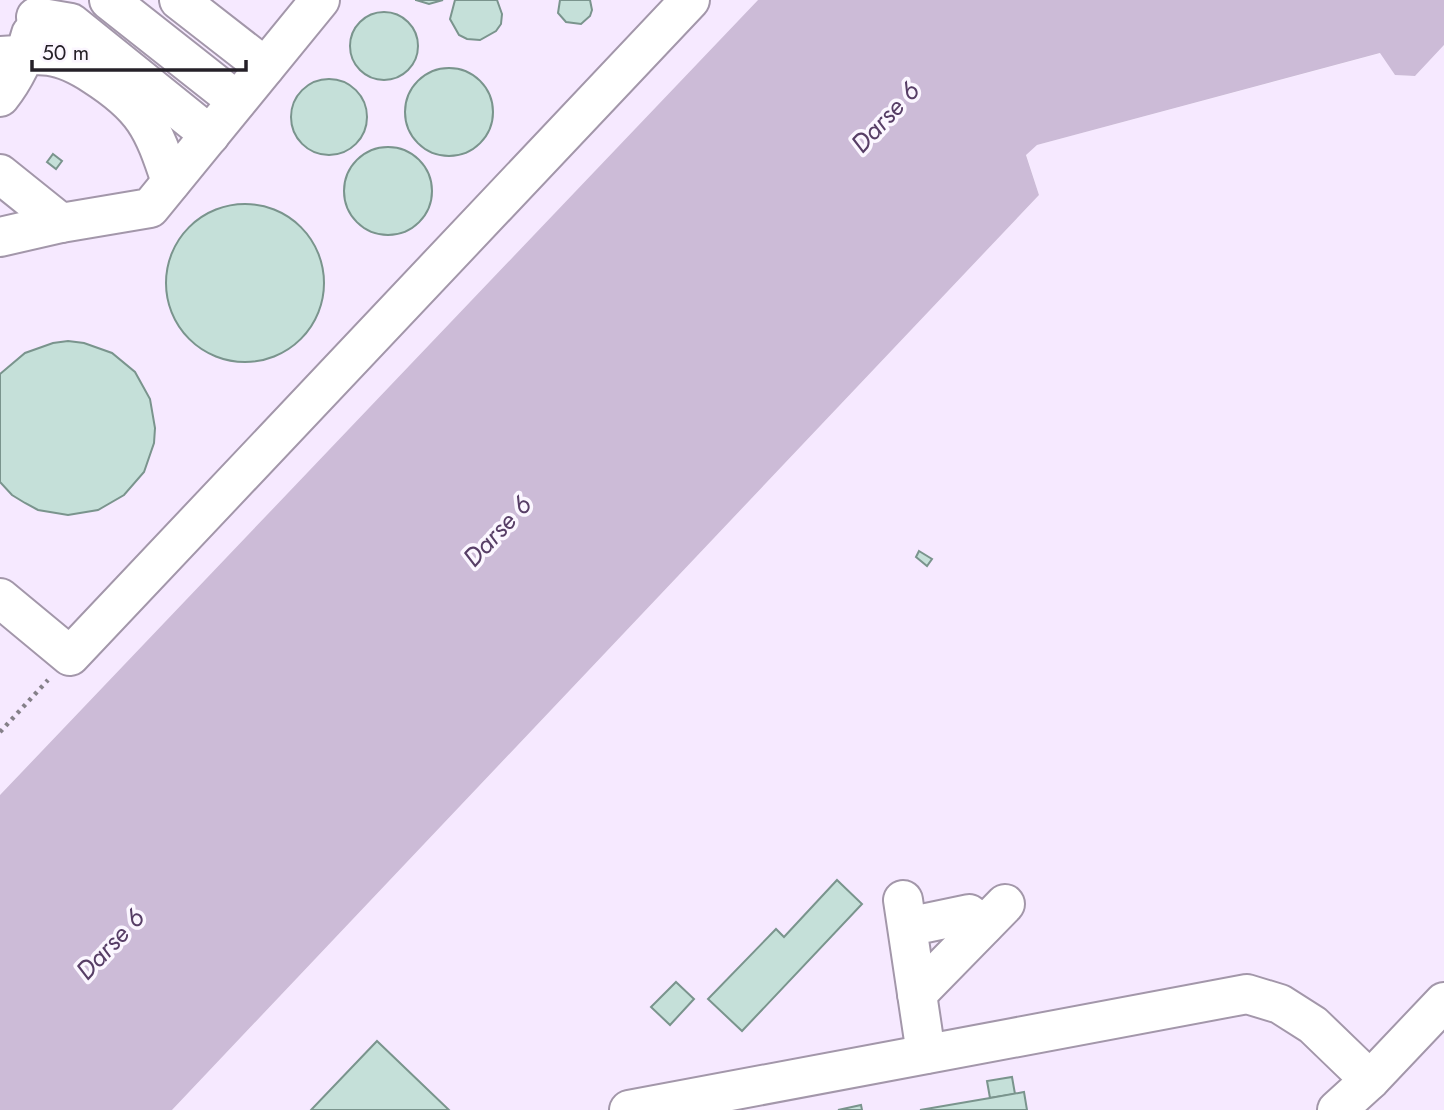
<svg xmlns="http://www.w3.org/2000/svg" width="1444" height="1110" font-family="Jost,sans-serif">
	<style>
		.built { fill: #f6e9ff }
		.water { fill: #ccbbd7 }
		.building { fill: #c5e0d9; stroke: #7a948d; stroke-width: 2 }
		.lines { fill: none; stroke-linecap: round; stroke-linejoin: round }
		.minor-casing { stroke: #a397aa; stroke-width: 42 }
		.path { stroke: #858089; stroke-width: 4.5; stroke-dasharray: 3.5 5; stroke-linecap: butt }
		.minor { stroke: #fff; stroke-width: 38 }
		.labels { text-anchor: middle; stroke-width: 7; stroke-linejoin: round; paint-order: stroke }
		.water-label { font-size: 26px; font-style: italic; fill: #573e66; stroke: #fbf6ff }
	</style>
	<rect width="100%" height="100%" fill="#fbf6ff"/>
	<g class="built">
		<polygon points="0,0 758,0 0,795"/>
		<polygon points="1444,45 1444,1110 172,1110 1039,195 1026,154 1037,145 1381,53 1395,75 1415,76"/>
	</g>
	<polygon class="water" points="758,0 1444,0 1444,45 1415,76 1395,75 1380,53 1037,145 1026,155 1039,195 172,1110 0,1110 0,795"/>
	<g class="building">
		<polygon points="416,0 415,0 443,0 429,4"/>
		<polygon points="455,0 497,0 502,14 501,24 496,31 480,40 467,39 459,35 450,19"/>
		<polygon points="560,0 590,0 592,10 590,16 581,24 566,22 558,13"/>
		<circle cx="384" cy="46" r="34"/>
		<circle cx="449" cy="112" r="44"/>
		<circle cx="329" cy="117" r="38"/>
		<circle cx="388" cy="191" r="44"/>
		<polygon points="53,154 62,161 56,169 47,162"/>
		<circle cx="245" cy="283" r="79"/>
		<polygon points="68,341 84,343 112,353 135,372 150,399 155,428 154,443 144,472 124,495 98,510 68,515 38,510 25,503 12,495 0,482 0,374 25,353 53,343"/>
		<polygon points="919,551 932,559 927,566 916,557"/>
		<polygon points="837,880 862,904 742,1031 708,999 776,929 784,937"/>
		<polygon points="676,982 694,999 670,1025 651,1007"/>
		<polygon points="377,1041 449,1110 311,1110"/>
		<polygon points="1012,1077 1015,1094 990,1098 987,1081"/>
		<polygon points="1024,1092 1027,1110 920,1110 990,1098"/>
		<polygon points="861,1105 862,1110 838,1110"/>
	</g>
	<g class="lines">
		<defs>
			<g id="minor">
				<polyline points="109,0 237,101"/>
				<polyline points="179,0 265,67"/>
				<polyline points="36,17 71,23 210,135"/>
				<path d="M0,56C16,55 33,54 49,56C65,58 80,66 94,75C144,107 153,127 171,182"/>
				<path d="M0,97C15,78 25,57 31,34"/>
				<polyline points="0,174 61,223 150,208 320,0"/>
				<polyline points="0,237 61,223"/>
				<polyline points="0,598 70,656 690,0"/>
				<polyline points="903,900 926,1054"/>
				<polyline points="926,923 969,914 984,925"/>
				<polyline points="917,994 1005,904"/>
				<polyline points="629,1110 1247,994 1280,1004 1313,1025 1370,1080"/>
				<polyline points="1337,1110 1370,1080 1444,1002"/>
			</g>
		</defs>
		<use href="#minor" class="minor-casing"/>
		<polyline class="path" points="0,732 48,680"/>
		<use href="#minor" class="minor"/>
	</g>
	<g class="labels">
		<g class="water-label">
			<text transform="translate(885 117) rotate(-47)" y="9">Darse 6</text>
			<text transform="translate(497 531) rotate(-47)" y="9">Darse 6</text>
			<text transform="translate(110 944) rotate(-47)" y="9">Darse 6</text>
		</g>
	</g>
	<path d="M32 60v10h214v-10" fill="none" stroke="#252028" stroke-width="3.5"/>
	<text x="42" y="60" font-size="21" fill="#252028" stroke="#fbf6ff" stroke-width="5" paint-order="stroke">50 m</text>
</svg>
